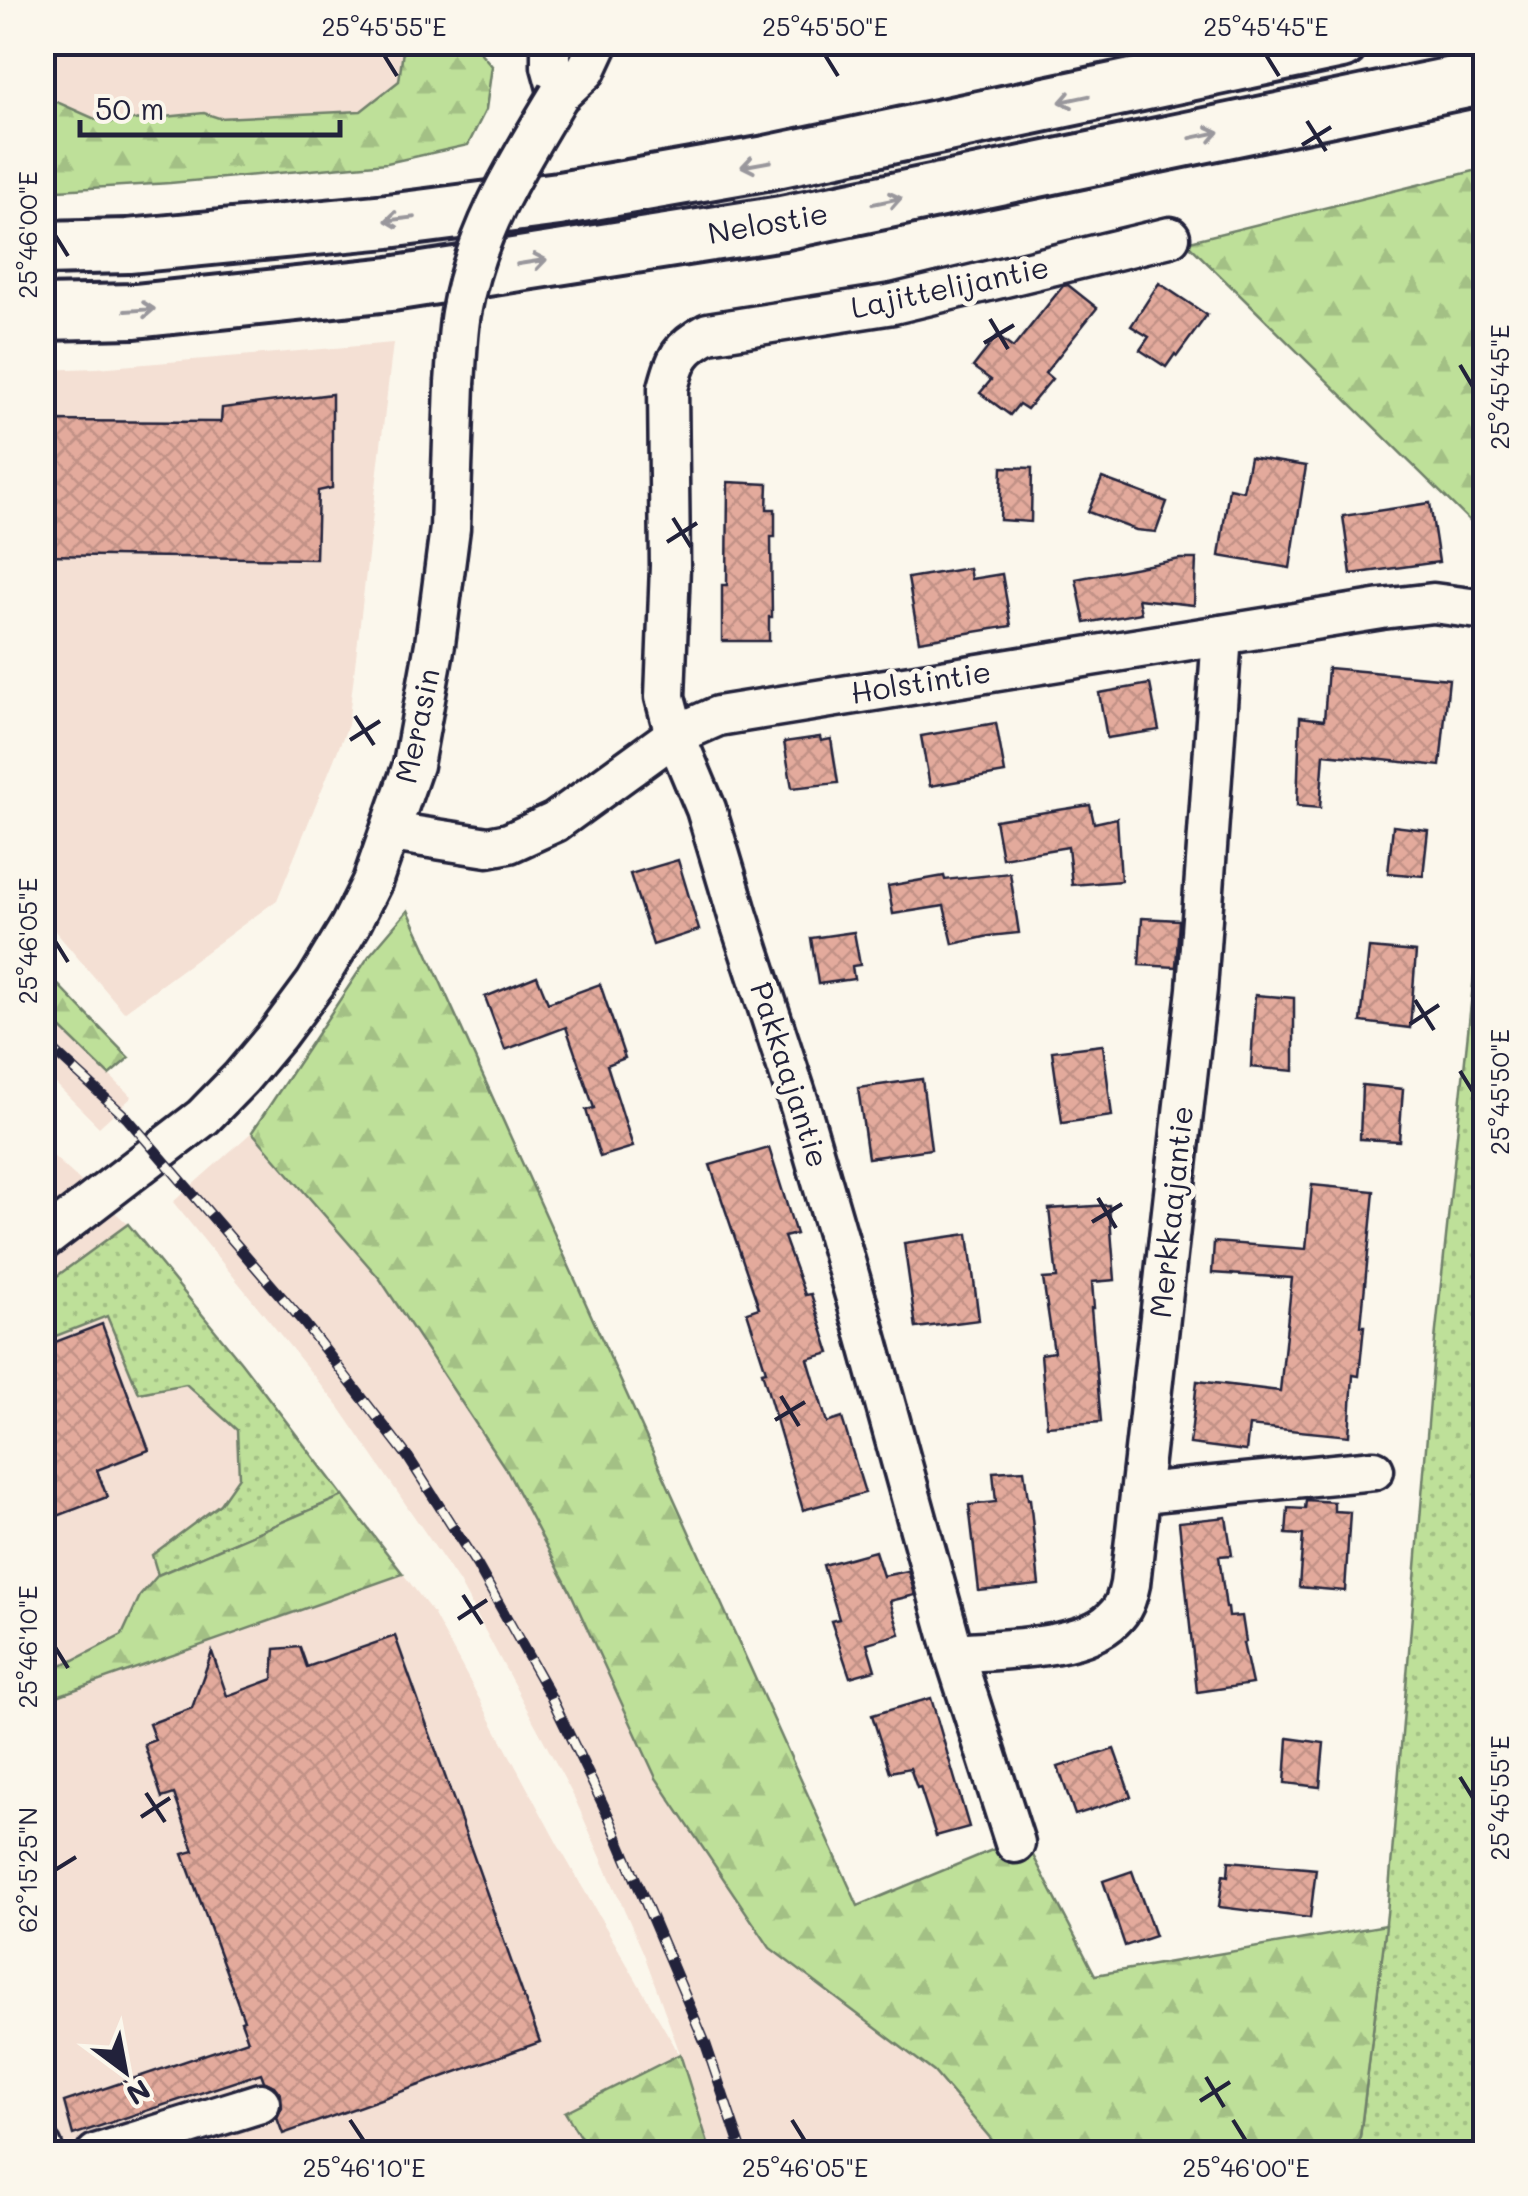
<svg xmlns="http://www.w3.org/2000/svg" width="1528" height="2196" font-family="Mali,sans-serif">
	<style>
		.built { fill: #f4e0d4 }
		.grass { fill: url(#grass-dots); stroke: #70816a; stroke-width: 2.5 }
		.forest { fill: url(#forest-firs); stroke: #70816a; stroke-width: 2.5 }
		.building { fill: url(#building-cross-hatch); stroke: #22223b; stroke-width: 2.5 }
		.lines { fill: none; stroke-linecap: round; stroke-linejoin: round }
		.minor-casing { stroke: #22223b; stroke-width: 45 }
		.highway-casing { stroke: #22223b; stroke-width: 60 }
		.minor { stroke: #fbf7ec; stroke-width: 38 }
		.highway { stroke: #fbf7ec; stroke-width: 52 }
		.rail-casing { stroke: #22223b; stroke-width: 11 }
		.rail { stroke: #fbf7ec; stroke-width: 8; stroke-dasharray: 22; stroke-linecap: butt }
		.minor-bridge-casing { stroke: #22223b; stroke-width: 45; stroke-linecap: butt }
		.minor-bridge { stroke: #fbf7ec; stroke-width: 38 }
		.oneway { stroke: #99979c }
		.ticks { fill: none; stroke: #22223b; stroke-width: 4 }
		.labels { text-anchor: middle; stroke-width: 10; stroke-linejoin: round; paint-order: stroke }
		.street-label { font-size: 30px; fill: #22223b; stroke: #fbf7ec }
		.neatline { fill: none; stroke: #22223b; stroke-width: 4 }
		.ticks-label { font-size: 25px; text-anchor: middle; fill: #22223b }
	</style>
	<defs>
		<pattern id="grass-dots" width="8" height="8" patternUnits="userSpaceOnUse" patternTransform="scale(2.5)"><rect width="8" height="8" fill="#bee099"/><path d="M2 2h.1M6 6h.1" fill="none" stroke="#a3c085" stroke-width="1.8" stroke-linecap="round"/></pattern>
		<pattern id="forest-firs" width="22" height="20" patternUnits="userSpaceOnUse" patternTransform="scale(2.5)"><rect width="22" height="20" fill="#bee099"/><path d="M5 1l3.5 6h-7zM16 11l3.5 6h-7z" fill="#a3c085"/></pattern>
		<pattern id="building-cross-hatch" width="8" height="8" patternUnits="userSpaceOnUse" patternTransform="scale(2.5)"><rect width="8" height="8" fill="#e3aa9c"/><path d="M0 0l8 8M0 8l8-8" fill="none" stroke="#c29287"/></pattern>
	</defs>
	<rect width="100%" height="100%" fill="#fbf7ec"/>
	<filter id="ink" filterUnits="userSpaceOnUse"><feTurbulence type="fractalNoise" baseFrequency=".01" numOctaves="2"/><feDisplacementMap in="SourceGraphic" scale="20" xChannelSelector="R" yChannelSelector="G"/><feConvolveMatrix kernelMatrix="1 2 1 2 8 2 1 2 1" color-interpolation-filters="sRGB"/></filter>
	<g filter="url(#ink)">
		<g class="built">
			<polygon points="43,43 416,43 411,83 363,122 43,138"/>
			<polygon points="393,343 348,725 277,900 124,1012 43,917 42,370 97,368"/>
			<polygon points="43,1011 132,1097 99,1127 43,1071"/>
			<polygon points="252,1132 380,1279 507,1471 570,1591 656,1778 770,1948 935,2073 1003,2153 43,2153 42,1146 128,1224 241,1362 433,1613 558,1845 682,2059 644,1954 574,1797 459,1582 339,1407 173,1202"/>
		</g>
		<g class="grass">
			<polygon points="1485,873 1486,2070 1478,2153 1358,2154 1387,1914 1435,1340"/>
			<polygon points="128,1224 241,1362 343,1496 158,1575 152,1555 220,1504 239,1477 237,1430 186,1384 139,1393 107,1316 43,1341 42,1287"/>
		</g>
		<g class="forest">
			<polygon points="404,43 472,43 492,66 486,109 468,145 387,163 170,183 43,191 43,103 57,102 104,123 204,113 219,118 361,111 399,81"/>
			<polygon points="1478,170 1486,195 1485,536 1186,242"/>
			<polygon points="408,910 858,1906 992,1850 1026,1842 1095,1975 1386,1925 1358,2153 1003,2153 934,2072 770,1948 656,1778 570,1591 507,1471 380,1279 252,1132 369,956"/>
			<polygon points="42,968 129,1058 109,1075 43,1011"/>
			<polygon points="343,1496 403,1574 43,1701 43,1672 74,1660 122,1635 140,1596 158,1575"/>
			<polygon points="680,2054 711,2153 598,2153 579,2135 565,2112"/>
		</g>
		<g class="building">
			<polygon points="1159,283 1207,315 1177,356 1175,354 1166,367 1140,350 1149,337 1131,326"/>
			<polygon points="1068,285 1097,308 1045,373 1052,379 1027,409 1019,404 1010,415 980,393 991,380 973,367 997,336 1013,348 1063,286"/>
			<polygon points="332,394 332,488 318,491 316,559 42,555 42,421 221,422 222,408"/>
			<polygon points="1250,457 1306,466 1290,568 1219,556 1229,488 1243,491"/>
			<polygon points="1002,467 1032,468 1031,522 1000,520"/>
			<polygon points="1102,478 1167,502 1156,532 1136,530 1088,512"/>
			<polygon points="728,482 768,484 767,509 775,509 775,537 771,537 772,617 769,617 769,641 722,641 722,585 727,585"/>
			<polygon points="1430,503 1439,562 1351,574 1343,516"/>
			<polygon points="1180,559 1196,559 1194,605 1138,599 1141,613 1085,623 1076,579"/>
			<polygon points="969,568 971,579 1002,574 1011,626 919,641 908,578"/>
			<polygon points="1328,668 1449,679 1440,766 1324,754 1320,808 1297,806 1300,717 1324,720"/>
			<polygon points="1150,684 1159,730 1107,738 1099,693"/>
			<polygon points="996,723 1005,773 930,786 921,736"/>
			<polygon points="820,737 821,741 831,739 838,783 792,788 784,742"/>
			<polygon points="1090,805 1094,823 1117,818 1121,881 1072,885 1068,847 1002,858 995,820"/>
			<polygon points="1393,826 1428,830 1423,876 1388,873"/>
			<polygon points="678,860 699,930 653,945 630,874"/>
			<polygon points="1010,873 1019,933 989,936 953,944 944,906 893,914 888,886 944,876 945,880"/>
			<polygon points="1142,918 1179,920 1176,967 1139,965"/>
			<polygon points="854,932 860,965 852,966 854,979 818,984 811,938"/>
			<polygon points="1369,948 1416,952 1410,1028 1361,1022"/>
			<polygon points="537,976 548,1003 600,984 625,1058 607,1065 633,1147 600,1157 586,1110 594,1108 566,1027 505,1050 485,997"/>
			<polygon points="1255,995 1294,998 1294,1071 1251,1067"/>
			<polygon points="1103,1045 1112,1116 1062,1123 1052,1051"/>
			<polygon points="922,1079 931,1149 868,1158 858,1088"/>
			<polygon points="1362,1085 1403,1089 1399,1141 1360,1139"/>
			<polygon points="769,1148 796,1234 784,1237 805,1295 811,1294 830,1353 808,1359 827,1423 842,1418 865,1493 803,1510 762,1372 766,1371 747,1312 759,1308 710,1165"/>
			<polygon points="1312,1185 1374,1191 1361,1326 1364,1326 1359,1376 1353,1375 1349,1436 1249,1426 1246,1451 1190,1444 1197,1381 1280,1391 1292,1278 1212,1273 1214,1242 1306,1249"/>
			<polygon points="1109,1205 1115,1280 1092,1282 1094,1308 1091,1308 1101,1422 1047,1426 1041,1354 1054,1352 1043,1279 1057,1278 1049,1209"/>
			<polygon points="968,1234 979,1320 916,1328 904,1243"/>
			<polygon points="102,1324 149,1450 97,1470 107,1497 42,1522 42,1347"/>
			<polygon points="1024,1470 1028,1499 1030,1499 1039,1585 979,1591 969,1505 996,1502 993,1472"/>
			<polygon points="1306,1500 1334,1502 1334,1511 1350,1512 1345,1591 1299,1587 1303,1535 1286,1534 1288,1508 1305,1509"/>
			<polygon points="1226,1517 1232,1555 1219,1556 1226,1608 1228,1608 1229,1617 1242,1616 1246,1642 1243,1643 1252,1684 1197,1692 1179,1522"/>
			<polygon points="875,1551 883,1576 908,1571 915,1595 890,1601 900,1634 867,1643 875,1670 850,1677 831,1621 839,1619 823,1565"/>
			<polygon points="395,1636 540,2042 283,2134 277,2118 282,2107 281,2095 274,2086 264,2081 261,2073 73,2135 64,2102 248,2040 241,2021 244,2020 183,1854 194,1851 174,1794 162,1798 144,1744 155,1740 149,1724 192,1708 212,1652 227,1696 273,1679 275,1649 300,1647 307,1667"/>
			<polygon points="931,1698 969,1827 936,1836 920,1787 917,1788 910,1768 890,1772 872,1715"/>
			<polygon points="1288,1738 1324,1743 1320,1787 1285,1783"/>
			<polygon points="1114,1749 1131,1797 1075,1815 1058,1767"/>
			<polygon points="1229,1861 1316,1869 1310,1918 1219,1907 1223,1875 1228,1876"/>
			<polygon points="1132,1871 1155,1936 1125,1946 1103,1881"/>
		</g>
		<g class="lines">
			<defs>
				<g id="minor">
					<polyline points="551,42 551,66 559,95 586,70 599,42"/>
					<polyline points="391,832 488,847 509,843 555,822 675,735 718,716 1382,609 1433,603 1486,610"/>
					<polyline points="42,1241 203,1117 241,1078 278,1034 315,984 350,926 372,882 413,765 435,644 450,528 455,383"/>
					<polyline points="1142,1493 1374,1470"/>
					<path d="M954,1653C997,1649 1083,1650 1113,1619C1124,1609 1127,1598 1130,1584L1197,989L1222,635"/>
					<path d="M1015,1843L954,1653L863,1323L800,1106L738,916L706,809L675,735L665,697L670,566L668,388C676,358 680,348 708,333L893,304L1170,237"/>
					<polyline points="42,2148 44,2153"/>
					<polyline points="96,2154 260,2103"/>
				</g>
				<g id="highway">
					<polyline points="42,248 128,246 388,221 559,199 766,163 1341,42"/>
					<polyline points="42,313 135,311 391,284 782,223 1486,77"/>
				</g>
			</defs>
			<use href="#minor" class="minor-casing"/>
			<use href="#highway" class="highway-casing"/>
			<use href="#minor" class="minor"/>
			<use href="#highway" class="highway"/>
			<defs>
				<polyline id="rail" points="42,1040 127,1118 305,1324 408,1457 477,1565 550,1695 609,1817 706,2045 743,2154"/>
			</defs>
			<use href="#rail" class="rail-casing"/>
			<use href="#rail" class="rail"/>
			<defs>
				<path id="minor-bridge" d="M455,383C457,360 457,336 461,313C475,231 517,165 559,95"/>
			</defs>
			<use href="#minor-bridge" class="minor-bridge-casing"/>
			<use href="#minor-bridge" class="minor-bridge"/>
		</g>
		<defs><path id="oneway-shaft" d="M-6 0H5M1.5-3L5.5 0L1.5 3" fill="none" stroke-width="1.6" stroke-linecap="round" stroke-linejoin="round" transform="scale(2.5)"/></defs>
		<g class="oneway">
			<use href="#oneway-shaft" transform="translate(1074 99) rotate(168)"/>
			<use href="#oneway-shaft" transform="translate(1205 135) rotate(-12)"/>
			<use href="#oneway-shaft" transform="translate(756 164) rotate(170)"/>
			<use href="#oneway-shaft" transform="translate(887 201) rotate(-12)"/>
			<use href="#oneway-shaft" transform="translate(400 219) rotate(173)"/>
			<use href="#oneway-shaft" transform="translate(532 262) rotate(-9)"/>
			<use href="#oneway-shaft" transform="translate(140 310) rotate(-4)"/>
		</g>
	</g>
	<path class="ticks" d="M384,55L397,76M825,55L838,76M1266,55L1279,76M1307,121L1326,151M1302,145L1331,127M55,235L68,256M990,319L1008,349M984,343L1014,325M1460,365L1473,387M673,518L691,547M667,542L697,523M355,716L374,745M350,740L380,721M55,941L68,962M1415,1000L1434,1030M1410,1024L1439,1005M1460,1071L1473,1092M1098,1198L1116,1228M1092,1222L1122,1204M781,1396L799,1426M775,1420L805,1402M463,1595L482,1624M458,1619L487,1600M55,1647L68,1668M1460,1777L1473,1798M146,1793L165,1822M141,1817L170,1798M55,1870L76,1857M1206,2077L1224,2107M1200,2101L1230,2082M350,2120L364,2141M792,2120L805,2141M1233,2120L1246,2141"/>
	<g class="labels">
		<g class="street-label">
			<text transform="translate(768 224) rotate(-10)" y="10">Nelostie</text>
			<text transform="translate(950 288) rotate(-12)" y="10">Lajittelijantie</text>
			<text transform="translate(921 683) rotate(-9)" y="10">Holstintie</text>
			<text transform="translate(418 726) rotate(-78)" y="10">Merasin</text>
			<text transform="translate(789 1075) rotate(72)" y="10">Pakkaajantie</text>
			<text transform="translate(1172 1212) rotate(-84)" y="10">Merkkaajantie</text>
		</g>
	</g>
	<rect width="1528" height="2196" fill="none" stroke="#fbf7ec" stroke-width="110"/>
	<g transform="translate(125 2071) rotate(148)" stroke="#fbf7ec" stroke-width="8" paint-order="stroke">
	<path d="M0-8L18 38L0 25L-18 38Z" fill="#22223b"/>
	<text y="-15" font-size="28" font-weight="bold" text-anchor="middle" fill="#22223b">N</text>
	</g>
	<path d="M80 120v15h260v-15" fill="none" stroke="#22223b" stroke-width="5"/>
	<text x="95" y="120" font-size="30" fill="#22223b" stroke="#fbf7ec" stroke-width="8" paint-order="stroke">50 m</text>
	<rect x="55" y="55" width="1418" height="2086" class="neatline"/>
	<g class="ticks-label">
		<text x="384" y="36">25°45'55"E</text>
		<text x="825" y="36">25°45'50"E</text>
		<text x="1266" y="36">25°45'45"E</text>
		<text transform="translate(28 235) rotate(-90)" y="9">25°46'00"E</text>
		<text transform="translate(1500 387) rotate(-90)" y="9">25°45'45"E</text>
		<text transform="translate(28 941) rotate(-90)" y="9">25°46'05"E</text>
		<text transform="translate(1500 1092) rotate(-90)" y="9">25°45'50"E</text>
		<text transform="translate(28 1647) rotate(-90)" y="9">25°46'10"E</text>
		<text transform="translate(1500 1798) rotate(-90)" y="9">25°45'55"E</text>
		<text transform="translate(28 1870) rotate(-90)" y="9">62°15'25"N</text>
		<text x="364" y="2177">25°46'10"E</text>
		<text x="805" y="2177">25°46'05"E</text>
		<text x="1246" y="2177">25°46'00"E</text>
	</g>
</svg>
